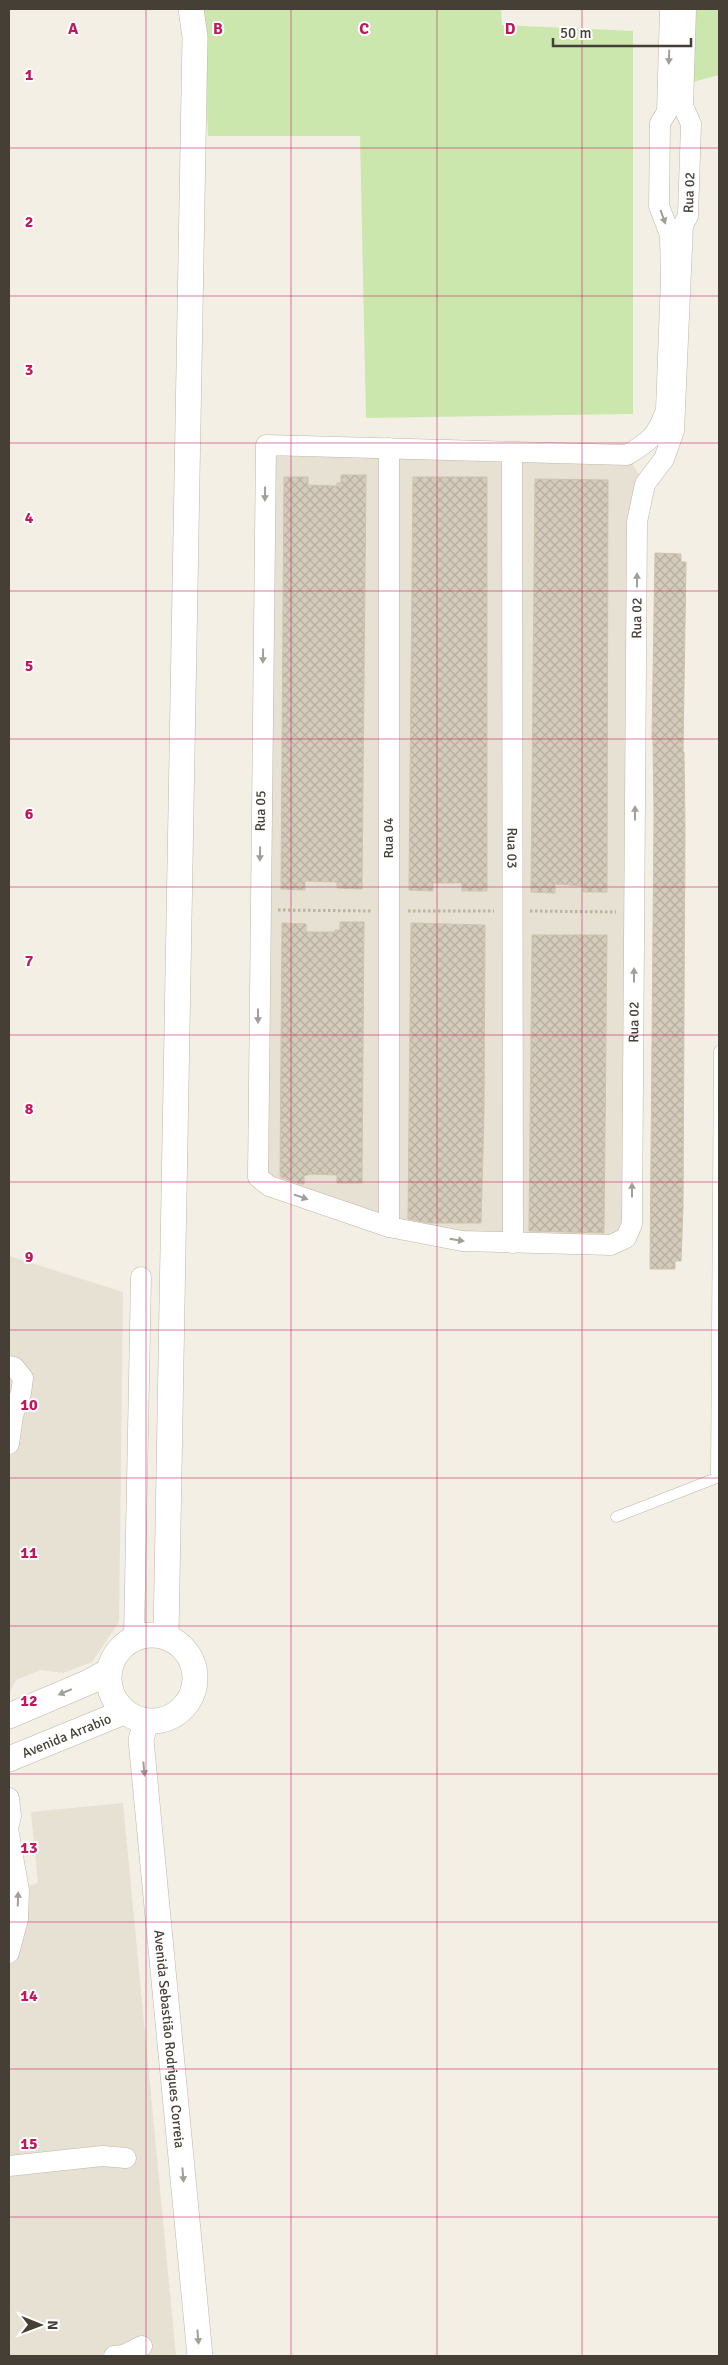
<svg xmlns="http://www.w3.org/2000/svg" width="728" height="2365" font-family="Signika,sans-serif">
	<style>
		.residential { fill: #e6e1d3 }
		.green { fill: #cbe7ae }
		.building { fill: url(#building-cross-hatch); stroke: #cfc3ae }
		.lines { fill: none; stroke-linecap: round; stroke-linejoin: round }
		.service-casing { stroke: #beb7a8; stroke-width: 11 }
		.minor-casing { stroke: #beb7a8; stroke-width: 21 }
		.tertiary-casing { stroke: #beb7a8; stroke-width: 26 }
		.path { stroke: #bfb399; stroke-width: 3; stroke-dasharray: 2.5 2.5; stroke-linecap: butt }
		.service { stroke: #fff; stroke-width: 10 }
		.minor { stroke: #fff; stroke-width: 20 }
		.tertiary { stroke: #fff; stroke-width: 25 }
		.oneway { fill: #a29f9a }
		.grid { fill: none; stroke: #c2185b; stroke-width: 1; stroke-opacity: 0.55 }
		.labels { text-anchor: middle; stroke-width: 4; stroke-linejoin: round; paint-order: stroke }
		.street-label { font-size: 14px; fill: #453f35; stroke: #fff }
		.grid-label { font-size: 16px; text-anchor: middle; font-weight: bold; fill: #c2185b; stroke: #fff; stroke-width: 4; stroke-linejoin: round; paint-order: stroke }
	</style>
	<defs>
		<pattern id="building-cross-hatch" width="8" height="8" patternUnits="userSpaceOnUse" patternTransform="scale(1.25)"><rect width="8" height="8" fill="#d4cbbb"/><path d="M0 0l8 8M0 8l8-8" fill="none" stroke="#b7afa1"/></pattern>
	</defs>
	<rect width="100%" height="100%" fill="#f3efe5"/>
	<g class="residential">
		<polygon points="266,445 627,455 645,484 626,1238 462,1241 262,1183"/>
		<polygon points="9,1256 123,1292 119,1622 92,1662 63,1673 41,1670 16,1680 9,1693"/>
		<polygon points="123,1803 176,2356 9,2356 9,1893 38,1883 31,1812"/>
	</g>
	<g class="green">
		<polygon points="203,9 501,9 502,25 633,31 633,414 366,418 360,136 208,136"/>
		<polygon points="695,9 719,9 719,75 693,82"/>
	</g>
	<g class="building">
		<polygon points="341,475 366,475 362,889 337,888 337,882 305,881 305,890 281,889 284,477 308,477 308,485 337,486 337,483 341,483"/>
		<polygon points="413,477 487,477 487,891 462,891 462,883 433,883 433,891 409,890"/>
		<polygon points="535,479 608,480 607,892 583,892 583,886 555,884 555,893 531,892"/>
		<polygon points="655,553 681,554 681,562 686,562 683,752 684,752 685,828 683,1206 681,1261 675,1261 675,1269 650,1269 654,816 653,739 652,739"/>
		<polygon points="340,922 364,922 362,1183 337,1183 337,1175 310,1174 304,1176 304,1184 300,1184 280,1177 282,923 306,924 306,932 335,932 335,930 340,930"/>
		<polygon points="411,923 485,925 484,1113 481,1223 429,1223 408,1219"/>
		<polygon points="532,935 607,935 604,1233 529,1231"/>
	</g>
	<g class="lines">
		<defs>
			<g id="service">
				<polyline points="716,1478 719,1051"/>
				<polyline points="616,1517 719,1477"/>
			</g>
			<g id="minor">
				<path id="s1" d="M670,9L667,112L660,123L659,206L670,235L671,279L666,410C657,436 650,441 627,455L266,445L258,1177L269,1186L389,1227L462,1241L611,1245L626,1238L632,1224L637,522L645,484L664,459L674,431L683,225L688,216L691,124L683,106L686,9"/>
				<polyline points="389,448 389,1227"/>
				<path id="s2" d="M512,453L513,1243"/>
				<polyline points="9,1366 14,1367 23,1378 21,1393 13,1415 9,1444"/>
				<polyline points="134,1638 141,1277"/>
				<polyline points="9,1798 11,1816 9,1825"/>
				<polyline points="9,1834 19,1890 18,1919 9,1953"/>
				<polyline points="9,2166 102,2156 126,2158"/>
				<polyline points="114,2356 124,2355 142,2346"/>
			</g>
			<g id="tertiary">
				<circle cx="152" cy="1678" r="43"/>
				<polyline points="166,1636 195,37 191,9"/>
				<polyline points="9,1716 89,1682 109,1671"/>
				<path id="s3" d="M146,1721L141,1740L200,2356"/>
				<path id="s4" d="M9,1759L124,1712"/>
			</g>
		</defs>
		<use href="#service" class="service-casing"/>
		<use href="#minor" class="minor-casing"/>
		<use href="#tertiary" class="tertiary-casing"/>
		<g class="path">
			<polyline points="278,910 371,911"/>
			<polyline points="408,911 494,911"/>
			<polyline points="530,911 616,912"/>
		</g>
		<use href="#service" class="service"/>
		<use href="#minor" class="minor"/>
		<use href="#tertiary" class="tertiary"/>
	</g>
	<defs><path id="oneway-solid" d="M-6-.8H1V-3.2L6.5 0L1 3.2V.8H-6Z" transform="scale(1.25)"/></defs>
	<g class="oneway">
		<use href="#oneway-solid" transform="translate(669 57) rotate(92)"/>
		<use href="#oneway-solid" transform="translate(663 217) rotate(70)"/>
		<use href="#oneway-solid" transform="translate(265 494) rotate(91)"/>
		<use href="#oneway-solid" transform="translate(637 580) rotate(-90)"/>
		<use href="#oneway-solid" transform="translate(263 656) rotate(91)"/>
		<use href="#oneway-solid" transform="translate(635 813) rotate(-90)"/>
		<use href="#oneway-solid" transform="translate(260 854) rotate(91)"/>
		<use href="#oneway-solid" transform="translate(634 975) rotate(-90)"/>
		<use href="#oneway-solid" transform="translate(258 1016) rotate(90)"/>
		<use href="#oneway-solid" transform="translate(632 1190) rotate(-90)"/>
		<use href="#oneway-solid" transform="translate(301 1197) rotate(19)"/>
		<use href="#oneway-solid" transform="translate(457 1240) rotate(9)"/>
		<use href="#oneway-solid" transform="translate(65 1692) rotate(157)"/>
		<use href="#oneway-solid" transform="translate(144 1769) rotate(85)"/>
		<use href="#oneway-solid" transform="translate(18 1899) rotate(-88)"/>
		<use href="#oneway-solid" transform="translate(183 2175) rotate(85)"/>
		<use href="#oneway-solid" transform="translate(198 2337) rotate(85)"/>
	</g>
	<path class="grid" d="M146,9V2356M291,9V2356M437,9V2356M582,9V2356M9,148H719M9,296H719M9,443H719M9,591H719M9,739H719M9,887H719M9,1035H719M9,1182H719M9,1330H719M9,1478H719M9,1626H719M9,1774H719M9,1922H719M9,2069H719M9,2217H719"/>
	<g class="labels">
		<g class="street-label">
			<text dy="5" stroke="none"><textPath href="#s1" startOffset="2998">Rua 02</textPath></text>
			<text dy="5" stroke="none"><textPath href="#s1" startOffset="2562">Rua 02</textPath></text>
			<text transform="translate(260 811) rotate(-89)" y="5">Rua 05</text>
			<text transform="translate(388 838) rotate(-90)" y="5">Rua 04</text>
			<text dy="5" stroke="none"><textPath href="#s2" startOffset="395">Rua 03</textPath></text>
			<text dy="5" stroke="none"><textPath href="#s1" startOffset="2158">Rua 02</textPath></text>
			<text dy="5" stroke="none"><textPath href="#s4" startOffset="62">Avenida Arrabio</textPath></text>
			<text dy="5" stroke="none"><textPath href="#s3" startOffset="320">Avenida Sebastião Rodrigues Correia</textPath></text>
		</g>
	</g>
	<g class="grid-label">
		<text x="73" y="34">A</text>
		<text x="218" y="34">B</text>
		<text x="364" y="34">C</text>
		<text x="510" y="34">D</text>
		<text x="29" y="80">1</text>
		<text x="29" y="227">2</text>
		<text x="29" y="375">3</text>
		<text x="29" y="523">4</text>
		<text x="29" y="671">5</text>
		<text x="29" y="819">6</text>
		<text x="29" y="966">7</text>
		<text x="29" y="1114">8</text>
		<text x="29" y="1262">9</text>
		<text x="29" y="1410">10</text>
		<text x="29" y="1558">11</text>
		<text x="29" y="1706">12</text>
		<text x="29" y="1853">13</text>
		<text x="29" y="2001">14</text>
		<text x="29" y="2149">15</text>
	</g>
	<rect width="728" height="2365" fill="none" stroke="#453f35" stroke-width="20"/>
	<g transform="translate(40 2325) rotate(91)" stroke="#ffffff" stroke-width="4" paint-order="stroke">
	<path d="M0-4L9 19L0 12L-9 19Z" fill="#453f35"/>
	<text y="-8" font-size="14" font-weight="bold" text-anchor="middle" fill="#453f35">N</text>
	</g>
	<path d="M553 38v8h138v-8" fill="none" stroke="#453f35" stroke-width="2.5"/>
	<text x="560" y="38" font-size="15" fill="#453f35" stroke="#ffffff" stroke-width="4" paint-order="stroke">50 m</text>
</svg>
